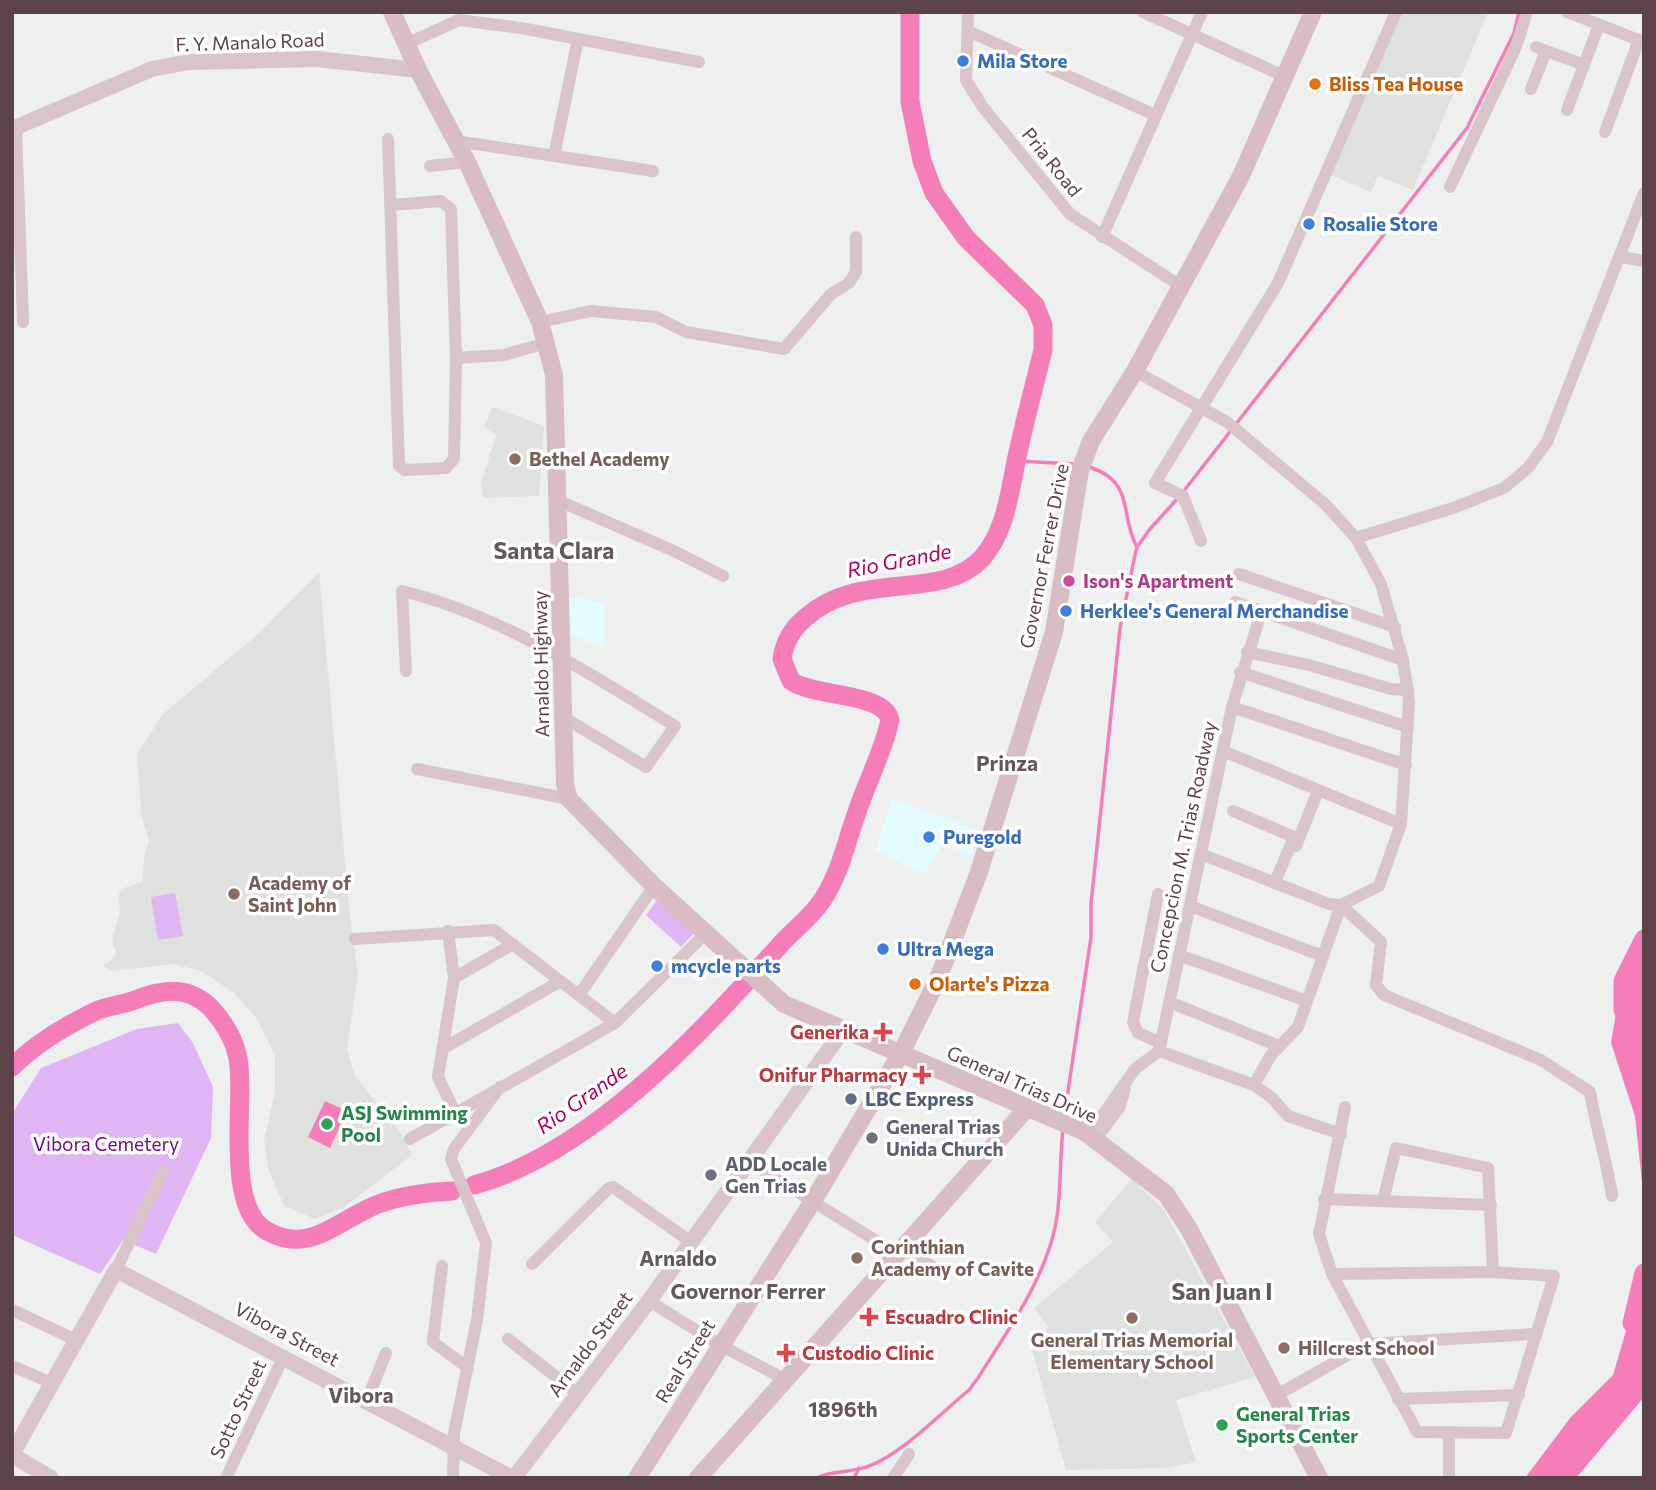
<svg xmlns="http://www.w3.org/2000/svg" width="1656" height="1490" font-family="Commissioner,sans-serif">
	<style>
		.commercial { fill: #e3fdfe }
		.education { fill: #dee1de }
		.green { fill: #e0b5f3 }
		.water { fill: #f57eb9 }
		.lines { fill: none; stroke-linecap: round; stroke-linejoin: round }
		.stream { stroke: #f57eb9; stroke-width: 3.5 }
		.river { stroke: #f57eb9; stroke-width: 19 }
		.minor { stroke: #d9c5c9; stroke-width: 12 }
		.tertiary { stroke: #d9c5c9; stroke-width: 16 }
		.secondary { stroke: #d8bdc2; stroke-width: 18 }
		.shop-dot { fill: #3f7fe0; stroke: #fff; stroke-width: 2.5 }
		.food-dot { fill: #e8710a; stroke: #fff; stroke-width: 2.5 }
		.education-dot { fill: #8d6e63; stroke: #fff; stroke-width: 2.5 }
		.hotel-dot { fill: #d1479c; stroke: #fff; stroke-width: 2.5 }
		.health-dot { fill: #e0444e; stroke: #fff; stroke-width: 2.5 }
		.service-dot { fill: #5c6f8a; stroke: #fff; stroke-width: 2.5 }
		.leisure-dot { fill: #2e9e5b; stroke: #fff; stroke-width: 2.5 }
		.worship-dot { fill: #6b7280; stroke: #fff; stroke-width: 2.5 }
		.labels { text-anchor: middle; stroke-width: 7; stroke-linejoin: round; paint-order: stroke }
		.street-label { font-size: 19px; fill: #5c4349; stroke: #fff }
		.shop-label { font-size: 19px; font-weight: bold; fill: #366cbe; stroke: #fff; text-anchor: start }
		.food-label { font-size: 19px; font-weight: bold; fill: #c56008; stroke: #fff; text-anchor: start }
		.education-label { font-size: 19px; font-weight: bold; fill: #785e54; stroke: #fff; text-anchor: start }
		.hotel-label { font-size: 19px; font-weight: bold; fill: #b23c85; stroke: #fff; text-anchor: start }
		.health-label { font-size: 19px; font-weight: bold; fill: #be3a42; stroke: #fff; text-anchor: end }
		.service-label { font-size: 19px; font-weight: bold; fill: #4e5e75; stroke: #fff; text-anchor: start }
		.leisure-label { font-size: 19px; font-weight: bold; fill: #27864d; stroke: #fff; text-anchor: start }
		.worship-label { font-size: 19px; font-weight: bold; fill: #5b616d; stroke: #fff; text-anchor: start }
		.park-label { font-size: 19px; fill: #6c0d85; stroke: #fff }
		.water-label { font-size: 21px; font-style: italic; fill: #b30058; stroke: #fff }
		.neighbourhood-label { font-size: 21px; font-weight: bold; fill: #63595a; stroke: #fff }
		.quarter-label { font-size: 23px; font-weight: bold; fill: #63595a; stroke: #fff }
	</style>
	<rect width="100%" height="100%" fill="#edf0ee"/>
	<g class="commercial">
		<polygon points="568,597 604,603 604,647 571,635"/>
		<polygon points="892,799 980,831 971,856 942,843 925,874 875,851"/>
	</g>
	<g class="education">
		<polygon points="1402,12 1488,12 1413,190 1378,176 1371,192 1331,175"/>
		<polygon points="492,407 544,426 539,496 483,498 481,483 496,435 484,427"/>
		<polygon points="319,572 350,916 358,973 347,1049 355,1076 400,1132 412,1155 344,1207 315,1219 284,1206 268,1168 264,1141 275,1092 275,1055 257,1019 233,992 201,971 173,964 111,971 102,965 112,960 116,952 112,941 120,911 118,898 121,889 142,882 144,857 149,841 141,814 137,754 163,714 258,634"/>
		<polygon points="1132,1179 1164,1210 1255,1377 1176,1400 1196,1462 1167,1468 1066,1470 1029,1339 1049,1328 1034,1308 1113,1242 1095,1222"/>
	</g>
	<g class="green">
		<polygon points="175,893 183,936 158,940 151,897"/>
		<polygon points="658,899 695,932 681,947 646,915"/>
		<polygon points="178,1023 193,1043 213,1087 211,1138 156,1254 123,1240 100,1274 12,1235 12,1114 41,1068 137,1029"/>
	</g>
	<g class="water">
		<polygon points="1644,943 1644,1202 1635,1116 1611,1043 1619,994"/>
		<polygon points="325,1101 347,1111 330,1148 308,1137"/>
		<polygon points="1644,1255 1644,1397 1576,1478 1525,1478 1571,1417 1613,1375 1641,1280"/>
	</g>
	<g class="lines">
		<g class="stream">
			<polyline points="1016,461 1075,464"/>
			<path d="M1086,466C1137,481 1118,513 1137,547"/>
			<polyline points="1183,492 1467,128 1514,33 1519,12"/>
			<polyline points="1064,1118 1091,937 1091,904 1120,628 1135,555 1137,547 1150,529 1178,498"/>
			<path d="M816,1478C833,1470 852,1473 869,1466C903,1453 941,1413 969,1390L978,1378C1006,1333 1039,1288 1053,1236C1062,1202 1059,1164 1063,1129"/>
			<polyline points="854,1478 859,1468"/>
		</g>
		<g class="river">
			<polyline points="1623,1010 1623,981 1644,939"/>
			<path d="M12,1067C35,1044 67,1025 96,1011C107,1006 120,1005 132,1001C160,990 186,984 210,1007C224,1022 234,1038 238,1058C246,1098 223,1207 267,1231C312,1257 342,1215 384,1202C406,1195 428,1192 452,1191"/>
			<path d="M474,1185C591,1153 701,1033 780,945C794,929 811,918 823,899C840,873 846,843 856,815C866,783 883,753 890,720C884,692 814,697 791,681L782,659C784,643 792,629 805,618C860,568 941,603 982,558C1008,529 1010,485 1019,448C1026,416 1035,383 1043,350V325L1035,305L966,238L934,193L922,161L910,102V12"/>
			<polyline points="1632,1323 1644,1273"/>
		</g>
		<g class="minor">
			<polyline points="968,12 966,80 982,106 1070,214 1182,287"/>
			<polyline points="1143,12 1286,77"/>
			<polyline points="1567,12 1644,42"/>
			<polyline points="968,31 1155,115"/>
			<polyline points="406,44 459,20 521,28 699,62"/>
			<polyline points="1536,47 1584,65"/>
			<polyline points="1531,89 1546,51"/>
			<polyline points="1567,110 1599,25"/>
			<polyline points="16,128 23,322"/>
			<polyline points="1605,132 1639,40"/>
			<polyline points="388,139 399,466 405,470 446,468 454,459 456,358 451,209 441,201 391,205"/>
			<polyline points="456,141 653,171"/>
			<polyline points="554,156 578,39"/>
			<polyline points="430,166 467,162"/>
			<polyline points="1450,187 1516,47 1527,12"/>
			<polyline points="1102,237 1202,12"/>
			<polyline points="1621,257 1644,261"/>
			<polyline points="540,322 591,311 656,317 686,332 784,349 831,294 849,283 856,272 856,237"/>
			<polyline points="456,358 504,355 546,343"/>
			<polyline points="1135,371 1227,422 1325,504 1356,538 1381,584 1403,660 1409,701 1401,824 1379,886 1341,905 1329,904 1201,854"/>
			<polyline points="557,500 674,551 723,576"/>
			<polyline points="1356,538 1453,508 1504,488 1528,468 1547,442 1644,193"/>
			<polyline points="1201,541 1183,496 1155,483 1278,283 1396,12"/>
			<polyline points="1239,574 1395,627"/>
			<polyline points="1235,602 1403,660"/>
			<polyline points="1247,652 1309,665 1391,689 1408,690"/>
			<path d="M406,671L402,591C501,615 589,673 675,726L646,767L563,717"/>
			<polyline points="1240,672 1408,727"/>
			<polyline points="1232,707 1406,765"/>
			<polyline points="1223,751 1401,824"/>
			<polyline points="417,769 569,799"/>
			<polyline points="1233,811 1294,837 1275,882"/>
			<polyline points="1296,846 1318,791"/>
			<polyline points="1158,894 1133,1022 1138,1033 1161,1043"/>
			<path d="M1341,905L1381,942L1376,985L1384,995L1541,1060L1590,1092C1596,1128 1607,1161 1612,1196"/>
			<polyline points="1190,906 1323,956"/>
			<polyline points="448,931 454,978 438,1077 455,1112"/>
			<polyline points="355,939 494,930 615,1023"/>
			<polyline points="1179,955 1307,1001"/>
			<polyline points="454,978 513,944"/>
			<polyline points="579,995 654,886"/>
			<polyline points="1169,1002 1279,1046"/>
			<polyline points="442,1049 559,982"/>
			<polyline points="1159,1051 1254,1085 1272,1098 1288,1116 1341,1134"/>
			<polyline points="1254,1085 1271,1055 1298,1027 1341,905"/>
			<polyline points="1102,1131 1119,1108 1125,1089"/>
			<polyline points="1089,1135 1135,1069 1159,1051 1232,707 1261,613"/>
			<polyline points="410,1139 615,1023 706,933"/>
			<polyline points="748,1161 899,1255"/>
			<polyline points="1324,1199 1491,1205"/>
			<polyline points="1383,1201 1396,1148 1488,1168 1493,1272"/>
			<polyline points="904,1250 943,1273"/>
			<polyline points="532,1264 609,1188 613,1187 691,1242"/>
			<polyline points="442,1266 433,1342 468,1368"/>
			<polyline points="116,1270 163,1171"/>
			<polyline points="1332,1274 1493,1272 1554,1276 1506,1433 1417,1432 1332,1274 1319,1234 1345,1107"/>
			<polyline points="649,1301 720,1345 786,1380"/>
			<polyline points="12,1310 76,1340"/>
			<polyline points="508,1339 578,1394"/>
			<polyline points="12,1366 52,1383"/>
			<polyline points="1277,1395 1367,1344 1534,1334"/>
			<polyline points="1398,1399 1519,1395"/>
			<polyline points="367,1400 386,1353"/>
			<polyline points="1449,1432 1449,1478"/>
			<polyline points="226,1478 284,1356"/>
			<polyline points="453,1478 454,1433 477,1320 486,1243 451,1159 454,1149 500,1087"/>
			<polyline points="893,1478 909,1454"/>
		</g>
		<g class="tertiary">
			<polyline points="12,129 152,69 189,62 317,59 418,70"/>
			<polyline points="12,1454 116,1270 512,1478"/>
			<polyline points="12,1455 51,1478"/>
			<polyline points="514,1478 649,1301 843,1030"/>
		</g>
		<g class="secondary">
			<polyline points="392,12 418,70 467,162 540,322 554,375 565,784 569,799 654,886 784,1004 1085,1132 1166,1194 1189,1229 1319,1478"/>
			<polyline points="637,1478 813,1201 901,1053 938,979 979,872 1054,632 1080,470 1091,441 1135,371 1241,176 1313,12"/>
			<polyline points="698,1478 1028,1107"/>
		</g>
	</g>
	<g class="shop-dot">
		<circle cx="963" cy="61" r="7"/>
		<circle cx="1309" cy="224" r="7"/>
		<circle cx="1066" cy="611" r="7"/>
		<circle cx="929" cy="837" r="7"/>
		<circle cx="883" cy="949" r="7"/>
		<circle cx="657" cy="966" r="7"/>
	</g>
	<g class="food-dot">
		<circle cx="1315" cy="84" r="7"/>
		<circle cx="915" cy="984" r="7"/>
	</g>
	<g class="education-dot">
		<circle cx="515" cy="459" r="7"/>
		<circle cx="234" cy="894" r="7"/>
		<circle cx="857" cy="1258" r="7"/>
		<circle cx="1132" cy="1318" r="7"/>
		<circle cx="1284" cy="1348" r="7"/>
	</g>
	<circle class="hotel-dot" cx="1069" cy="581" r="7"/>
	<g class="health-dot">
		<path d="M879.5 1021.5h7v7h7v7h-7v7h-7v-7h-7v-7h7z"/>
		<path d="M918.5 1064.5h7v7h7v7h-7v7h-7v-7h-7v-7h7z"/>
		<path d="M865.5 1306.5h7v7h7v7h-7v7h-7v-7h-7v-7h7z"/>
		<path d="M782.5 1342.5h7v7h7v7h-7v7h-7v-7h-7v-7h7z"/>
	</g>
	<circle class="service-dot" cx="851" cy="1099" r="7"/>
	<g class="leisure-dot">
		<circle cx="327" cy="1124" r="7"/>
		<circle cx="1222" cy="1425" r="7"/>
	</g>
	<g class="worship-dot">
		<circle cx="872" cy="1138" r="7"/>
		<circle cx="711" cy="1175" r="7"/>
	</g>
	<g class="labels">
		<g class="street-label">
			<text transform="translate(250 42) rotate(-2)" y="7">F. Y. Manalo Road</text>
			<text transform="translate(1052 162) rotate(51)" y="7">Pria Road</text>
			<text transform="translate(1044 556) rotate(-79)" y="7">Governor Ferrer Drive</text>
			<text transform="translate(541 664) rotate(-91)" y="7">Arnaldo Highway</text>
			<text transform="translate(1183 847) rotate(-78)" y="7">Concepcion M. Trias Roadway</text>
			<text transform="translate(1022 1084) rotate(24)" y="7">General Trias Drive</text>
			<text transform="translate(287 1334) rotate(28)" y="7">Vibora Street</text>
			<text transform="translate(590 1344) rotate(-53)" y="7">Arnaldo Street</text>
			<text transform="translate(685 1361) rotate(-58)" y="7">Real Street</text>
			<text transform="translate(238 1409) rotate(-65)" y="7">Sotto Street</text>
		</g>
		<g class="shop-label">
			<text x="977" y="68">Mila Store</text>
			<text x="1323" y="231">Rosalie Store</text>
			<text x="1080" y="618">Herklee's General Merchandise</text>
			<text x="943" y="844">Puregold</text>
			<text x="897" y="956">Ultra Mega</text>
			<text x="671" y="973">mcycle parts</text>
		</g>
		<g class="food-label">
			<text x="1329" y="91">Bliss Tea House</text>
			<text x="929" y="991">Olarte's Pizza</text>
		</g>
		<g class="education-label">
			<text x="529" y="466">Bethel Academy</text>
			<text x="248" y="890">Academy of<tspan x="248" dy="22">Saint John</tspan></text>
			<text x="871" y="1254">Corinthian<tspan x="871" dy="22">Academy of Cavite</tspan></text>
			<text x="1132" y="1347" text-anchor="middle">General Trias Memorial<tspan x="1132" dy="22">Elementary School</tspan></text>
			<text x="1298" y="1355">Hillcrest School</text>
		</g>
		<g class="hotel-label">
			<text x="1083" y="588">Ison's Apartment</text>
		</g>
		<g class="health-label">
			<text x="869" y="1039">Generika</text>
			<text x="908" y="1082">Onifur Pharmacy</text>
			<text x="885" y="1324" text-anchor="start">Escuadro Clinic</text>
			<text x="802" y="1360" text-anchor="start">Custodio Clinic</text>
		</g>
		<g class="service-label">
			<text x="865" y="1106">LBC Express</text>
		</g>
		<g class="leisure-label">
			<text x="341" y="1120">ASJ Swimming<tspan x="341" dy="22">Pool</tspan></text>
			<text x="1236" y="1421">General Trias<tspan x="1236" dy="22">Sports Center</tspan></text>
		</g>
		<g class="worship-label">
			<text x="886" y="1134">General Trias<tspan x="886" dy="22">Unida Church</tspan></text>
			<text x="725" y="1171">ADD Locale<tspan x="725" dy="22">Gen Trias</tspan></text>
		</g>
		<g class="park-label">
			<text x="106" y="1151">Vibora Cemetery</text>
		</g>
		<g class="water-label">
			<text transform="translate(899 561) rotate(-11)" y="7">Rio Grande</text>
			<text transform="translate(582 1099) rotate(-35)" y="7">Rio Grande</text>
		</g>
		<g class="neighbourhood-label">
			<text x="1007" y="771">Prinza</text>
			<text x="678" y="1266">Arnaldo</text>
			<text x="748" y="1299">Governor Ferrer</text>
			<text x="361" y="1403">Vibora</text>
			<text x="843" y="1417">1896th</text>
		</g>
		<g class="quarter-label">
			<text x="554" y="559">Santa Clara</text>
			<text x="1222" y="1300">San Juan I</text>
		</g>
	</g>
	<rect width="1656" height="1490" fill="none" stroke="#5c4349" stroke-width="28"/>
</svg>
